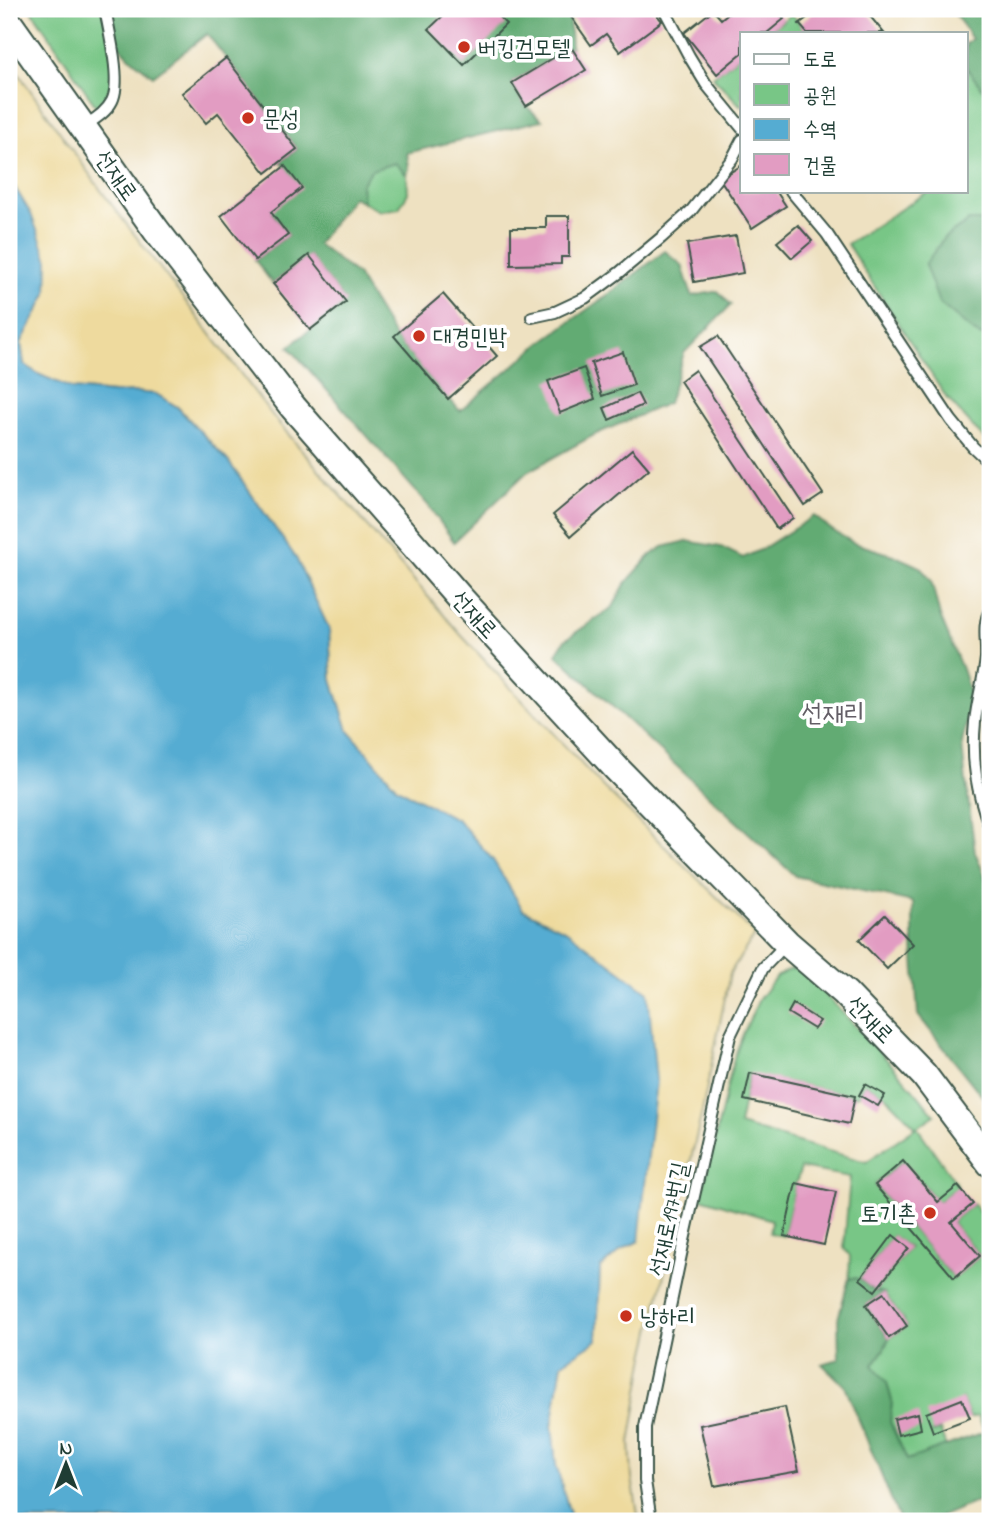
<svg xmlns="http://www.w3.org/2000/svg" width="999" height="1530" font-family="'Indie Flower','Poor Story',sans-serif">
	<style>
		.green { fill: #78c686; stroke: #4c825d; stroke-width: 2; fill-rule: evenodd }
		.forest { fill: #62ab73; stroke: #407454; stroke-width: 2 }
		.sand { fill: #eeda9e; stroke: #868c69; stroke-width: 2 }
		.water { fill: #55acd2; stroke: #3a7483; stroke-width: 2 }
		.building { fill: #e29cc2 }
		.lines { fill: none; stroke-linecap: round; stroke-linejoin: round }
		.service-casing { stroke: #3e5649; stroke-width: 14 }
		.tertiary-casing { stroke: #3e5649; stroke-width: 30 }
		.service { stroke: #fff; stroke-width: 10 }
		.tertiary { stroke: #fff; stroke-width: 26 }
		.poi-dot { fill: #c8321e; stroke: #fff; stroke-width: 2.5 }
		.labels { text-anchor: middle; stroke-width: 7; stroke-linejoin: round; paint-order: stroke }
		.poi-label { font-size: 23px; fill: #1f3d34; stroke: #fff; text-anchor: start }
		.street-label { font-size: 23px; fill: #1f3d34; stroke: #fff }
		.quarter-label { font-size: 26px; fill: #635e66; stroke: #fff }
	</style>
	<rect width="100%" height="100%" fill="#fff"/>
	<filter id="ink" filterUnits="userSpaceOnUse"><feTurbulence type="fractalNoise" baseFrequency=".0143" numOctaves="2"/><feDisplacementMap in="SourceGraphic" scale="14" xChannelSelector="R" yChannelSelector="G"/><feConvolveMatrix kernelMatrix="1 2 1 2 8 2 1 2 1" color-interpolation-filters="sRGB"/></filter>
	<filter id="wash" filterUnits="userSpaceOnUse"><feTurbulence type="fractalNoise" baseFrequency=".00686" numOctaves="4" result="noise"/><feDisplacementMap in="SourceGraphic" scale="28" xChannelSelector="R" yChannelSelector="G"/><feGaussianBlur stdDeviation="1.57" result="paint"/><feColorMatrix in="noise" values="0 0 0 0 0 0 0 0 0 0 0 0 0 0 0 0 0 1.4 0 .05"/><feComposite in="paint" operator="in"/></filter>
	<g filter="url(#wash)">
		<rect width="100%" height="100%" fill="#eee1c1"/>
		<g class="green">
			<polygon points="31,9 105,9 116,79 101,114"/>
			<polygon points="792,14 807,33 767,33"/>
			<polygon points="742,53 742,107 713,77"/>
			<polygon points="966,67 990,99 990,221 969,221 944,238 925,265 975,333 990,339 990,434 986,441 946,397 847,244 929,191 966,191"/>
			<polygon points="395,163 407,175 408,193 399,208 380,211 363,202 361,185 371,170"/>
			<path d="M791,969L802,970L892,1065L935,1115L917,1127L958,1186L938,1202L903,1161L875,1185L954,1278L980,1256L951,1222L973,1204L990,1225V1296L987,1298L990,1304V1388L985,1390L990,1402V1430L985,1433L978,1416L970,1418L962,1399L933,1432L940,1430L946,1447L907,1461L890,1422L892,1401L887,1383L873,1365L884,1349L889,1338L907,1326L884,1293L875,1291L909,1248L893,1236L860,1279L849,1278L850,1256L844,1248L850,1177L801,1168L796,1183L784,1236L770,1233L772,1220L701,1198L734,1058L743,1034L759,999L776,977ZM749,1074L855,1096L859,1095L865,1084L885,1095L916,1127L866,1162L739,1125Z"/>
		</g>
		<g class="forest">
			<polygon points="105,9 576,9 569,15 571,47 512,83 526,106 542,120 407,153 409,168 407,175 395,163 371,170 361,185 363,202 353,197 317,244 357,275 394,336 460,411 543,341 609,294 665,251 682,265 692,296 718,291 731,305 684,353 668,403 594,435 527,472 454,542 428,505 289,347 345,301 309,256 273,284 255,260 288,235 271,212 285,166 280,162 297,149 207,34 153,76 132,59 109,35"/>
			<polygon points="952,9 990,9 990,99 966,67 966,43 972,39"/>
			<polygon points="969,221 990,221 990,339 975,333 939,303 925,265 944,238"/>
			<polygon points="814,516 832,530 854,543 893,555 920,567 931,580 940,616 962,669 969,691 969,713 962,743 965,774 975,852 990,889 990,1106 918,1015 913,944 913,902 795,876 556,654 565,640 613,607 625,584 651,555 663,547 687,541 721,547 743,558 762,549"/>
			<polygon points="849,1278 860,1279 875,1291 884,1293 866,1305 889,1338 884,1349 873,1365 887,1383 892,1401 890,1422 907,1460 990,1430 990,1496 935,1519 936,1521 900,1521 845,1386 822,1364 839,1359 838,1319"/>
		</g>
		<polygon class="sand" points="9,60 102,192 276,420 461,635 604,788 755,934 730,973 701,1116 644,1361 630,1443 632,1478 639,1521 572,1521 556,1465 552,1426 562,1363 597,1340 600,1268 621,1250 639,1241 567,931 523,910 493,860 458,820 397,788 348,730 332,680 329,629 296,558 228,461 178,407 156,394 135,392 114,393 73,389 38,374 24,364 21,343 47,294 31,214 9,178"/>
		<polygon class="water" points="9,178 31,214 48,260 47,294 21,343 24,364 38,374 73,389 114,393 135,392 156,394 177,407 228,461 296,558 329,629 332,680 348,730 397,788 458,820 493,860 523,910 567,931 648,992 656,1081 639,1241 621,1250 600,1268 597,1340 562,1363 552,1426 556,1465 572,1521 9,1521"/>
		<g id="blocks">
			<g class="building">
				<polygon points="450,9 491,9 506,24 464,65 429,29"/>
				<polygon points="576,9 652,9 662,21 620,52 606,34 591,45 569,14"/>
				<polygon points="733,9 775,9 784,19 767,33 742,33 742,53 717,74 684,33 713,10 721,19"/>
				<polygon points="819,9 864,9 884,33 807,33 799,24"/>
				<polygon points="571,47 586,70 526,106 512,83"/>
				<polygon points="226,58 297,149 266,173 218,113 206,123 182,93"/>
				<polygon points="742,165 742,191 776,191 786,206 752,228 720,179"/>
				<polygon points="285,166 302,188 271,212 288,235 255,260 221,216"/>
				<polygon points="546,216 569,216 569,257 561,257 561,264 511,265 511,228 546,228"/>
				<polygon points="798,225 812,241 792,258 777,242"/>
				<polygon points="736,236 743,273 694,282 687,244"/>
				<polygon points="309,255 346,302 310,330 273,284"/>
				<polygon points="443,294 497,356 448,399 394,336"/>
				<polygon points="718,336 823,494 805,506 700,347"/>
				<polygon points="623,352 634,385 602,396 591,363"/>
				<polygon points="584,368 595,399 560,413 548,381"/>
				<polygon points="695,370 793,518 777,529 680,381"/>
				<polygon points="637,393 643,405 609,420 604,408"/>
				<polygon points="632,449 649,469 571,536 553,515"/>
				<polygon points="989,687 990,688 990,722 984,722"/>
				<polygon points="990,775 990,801 982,780"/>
				<polygon points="885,915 913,944 887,969 859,940"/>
				<polygon points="793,1004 820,1021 814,1029 788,1013"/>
				<polygon points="750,1073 855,1096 849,1124 744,1100"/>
				<polygon points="865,1084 885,1095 878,1106 859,1095"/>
				<polygon points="903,1161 938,1202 958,1186 973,1204 951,1222 980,1256 954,1278 875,1185"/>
				<polygon points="796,1183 836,1192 824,1245 784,1236"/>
				<polygon points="893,1235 909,1248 875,1291 860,1279"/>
				<polygon points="884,1293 907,1326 889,1338 866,1305"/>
				<polygon points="962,1399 970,1418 933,1432 926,1413"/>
				<polygon points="785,1407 799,1471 714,1486 700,1425"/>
				<polygon points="918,1413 921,1429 898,1435 894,1419"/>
			</g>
		</g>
	</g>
	<g filter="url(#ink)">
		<use href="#blocks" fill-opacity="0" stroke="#3e5649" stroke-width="2"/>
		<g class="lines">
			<defs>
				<g id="service">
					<polyline points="664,9 689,56 706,84 742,128"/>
					<path d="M83,127C93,120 106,113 112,101C122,82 109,31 105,9"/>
					<polyline points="791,191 827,234 951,420 973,447 990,463"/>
					<polyline points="532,317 555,312 585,298 619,273 661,238 691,211 732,159 742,140"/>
					<path d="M990,610C982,625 987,642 986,658C984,679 977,701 975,722C971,761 977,792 990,828"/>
					<polyline points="651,1521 645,1481 645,1427 683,1245 730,1036 763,968 787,943"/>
				</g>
				<polyline id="tertiary" points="9,23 156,230 293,407 461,599 617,769 787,943 845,993 924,1075 990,1163"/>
			</defs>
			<use href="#service" class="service-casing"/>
			<use href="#tertiary" class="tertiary-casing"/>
			<use href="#service" class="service"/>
			<use href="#tertiary" class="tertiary"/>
		</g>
	</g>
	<g class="poi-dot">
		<circle cx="464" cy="47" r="7"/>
		<circle cx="248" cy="118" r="7"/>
		<circle cx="419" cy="336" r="7"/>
		<circle cx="930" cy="1213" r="7"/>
		<circle cx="626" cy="1316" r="7"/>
	</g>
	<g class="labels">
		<g class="poi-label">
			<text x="478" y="55">버킹검모텔</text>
			<text x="262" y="126">문성</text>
			<text x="433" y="344">대경민박</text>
			<text x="916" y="1221" text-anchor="end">토기촌</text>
			<text x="640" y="1324">낭하리</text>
		</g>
		<g class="street-label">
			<text transform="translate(117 175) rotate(55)" y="8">선재로</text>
			<text transform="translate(475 614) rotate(48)" y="8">선재로</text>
			<text transform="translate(871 1019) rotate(46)" y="8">선재로</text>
			<text transform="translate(668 1219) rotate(-78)" y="8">선재로197번길</text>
		</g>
		<g class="quarter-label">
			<text x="833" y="721">선재리</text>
		</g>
	</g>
	<rect width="999" height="1530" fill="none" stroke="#fff" stroke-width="35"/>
	<rect x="740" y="32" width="228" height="161" fill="#ffffff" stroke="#a5b1ae" stroke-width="2"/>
	<rect x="754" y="54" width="35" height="10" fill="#ffffff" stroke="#a5b1ae" stroke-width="2"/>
	<text x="803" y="66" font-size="21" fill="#1f3d34">도로</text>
	<rect x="754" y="84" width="35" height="21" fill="#78c686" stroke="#a5b1ae" stroke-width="2"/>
	<text x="803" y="102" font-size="21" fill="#1f3d34">공원</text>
	<rect x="754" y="119" width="35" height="21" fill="#55acd2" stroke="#a5b1ae" stroke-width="2"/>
	<text x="803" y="136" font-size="21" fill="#1f3d34">수역</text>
	<rect x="754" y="154" width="35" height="21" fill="#e29cc2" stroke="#a5b1ae" stroke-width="2"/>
	<text x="803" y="172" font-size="21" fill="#1f3d34">건물</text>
	<g transform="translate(66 1464)" stroke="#ffffff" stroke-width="5" paint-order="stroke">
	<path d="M0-5L12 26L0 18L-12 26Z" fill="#1f3d34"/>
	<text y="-10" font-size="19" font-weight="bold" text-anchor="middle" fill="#1f3d34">N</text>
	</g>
</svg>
